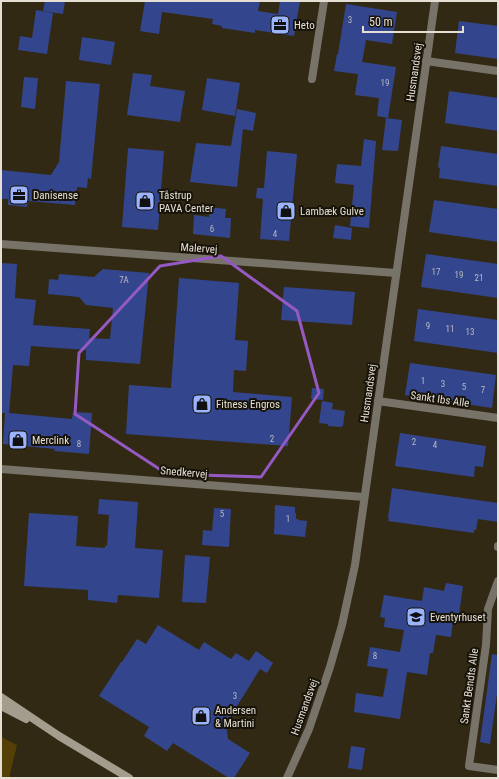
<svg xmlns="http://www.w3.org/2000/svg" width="499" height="779" font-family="'Roboto Condensed',sans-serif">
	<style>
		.green { fill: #544007 }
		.building { fill: #33468d }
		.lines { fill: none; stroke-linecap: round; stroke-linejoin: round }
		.street { stroke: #787369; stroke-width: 8 }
		.secondary { stroke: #a49c8c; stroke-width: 8 }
		.marked { fill: none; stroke: #9559c4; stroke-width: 3; stroke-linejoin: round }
		.labels { text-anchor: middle; stroke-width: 4; stroke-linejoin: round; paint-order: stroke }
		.number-label { font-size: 9px; fill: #b8b9c1 }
		.poi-label { font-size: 11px; fill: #e4dfd2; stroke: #17130a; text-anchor: start }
		.street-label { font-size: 11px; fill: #e4dfd2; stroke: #17130a }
	</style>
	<rect width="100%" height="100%" fill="#322915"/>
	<polygon class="green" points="1,737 17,745 9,778 1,778"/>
	<g class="building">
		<polygon points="45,1 65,1 63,14 43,11"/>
		<polygon points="145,1 260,1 258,11 278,14 280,1 300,1 294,36 255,30 255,33 222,28 222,26 212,24 213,19 162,12 159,34 140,31"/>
		<polygon points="346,4 397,12 392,44 366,40 362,62 396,67 388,118 377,116 379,98 355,95 358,74 334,71 337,54 338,54"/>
		<polygon points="36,10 53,13 47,54 18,50 20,36 32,38"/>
		<polygon points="459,21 498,26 498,59 455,53"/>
		<polygon points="82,37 115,42 111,65 79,60"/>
		<polygon points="133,73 152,75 150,86 185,91 180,122 127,115"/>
		<polygon points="24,77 38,78 35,109 21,107"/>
		<polygon points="207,78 240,83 235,116 202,110"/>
		<polygon points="66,81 100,84 91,179 88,178 87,188 77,187 75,205 28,201 27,207 8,205 8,199 1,199 1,170 51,175 59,162"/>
		<polygon points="449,91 498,98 498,131 445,123"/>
		<polygon points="237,109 256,113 253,131 243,129 237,187 190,182 196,143 231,146"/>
		<polygon points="386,118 402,120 398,151 382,150"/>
		<polygon points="364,139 376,141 369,228 350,226 354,185 335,183 337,164 361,166"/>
		<polygon points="441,146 498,154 498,186 439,178 440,168 438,167"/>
		<polygon points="128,148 164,151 158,230 122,227"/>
		<polygon points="267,151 297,154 289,241 260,239 263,199 256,198 257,188 264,188"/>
		<polygon points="434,200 498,209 498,242 429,232"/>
		<polygon points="210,207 226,209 225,218 231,218 230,238 193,234 194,215 209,217"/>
		<polygon points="335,225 352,228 351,240 333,238"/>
		<polygon points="426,254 498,264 498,298 421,287"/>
		<polygon points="1,263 17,264 15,298 36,300 33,325 90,329 89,338 110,339 113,308 86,305 79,297 48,294 49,279 58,280 59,274 94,277 103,269 149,273 140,364 86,360 86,350 31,346 29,366 13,365 9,413 72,419 73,412 92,413 89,454 54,451 55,449 3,444 5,413 1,413"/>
		<polygon points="179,278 239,283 235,340 248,341 246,371 234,370 233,392 292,397 288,446 126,434 129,385 171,388"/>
		<polygon points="284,287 355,292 352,325 281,320"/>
		<polygon points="418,309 498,320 498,353 414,341"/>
		<polygon points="410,363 496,375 492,408 405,395"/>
		<polygon points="312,388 324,389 323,400 311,399"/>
		<polygon points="322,401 333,403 332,409 345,411 343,426 342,426 341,427 328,426 328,424 319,423"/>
		<polygon points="400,433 486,446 483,467 475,466 474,477 395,466"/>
		<polygon points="392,488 498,503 498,522 478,519 476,530 474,530 474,533 388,521 389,518 388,518"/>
		<polygon points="99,499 138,502 135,548 163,550 159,598 118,595 117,603 88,600 88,590 24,586 29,513 78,516 76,546 105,548 105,545 107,546 109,515 98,514"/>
		<polygon points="275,505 295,507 295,513 296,513 296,519 298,519 298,520 307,521 305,537 274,534"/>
		<polygon points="214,508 231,509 229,547 202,545 203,530 212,531"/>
		<polygon points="185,555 210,557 206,603 182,602"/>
		<polygon points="446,583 463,586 458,622 453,621 451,637 436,635 433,653 430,653 427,675 407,672 400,719 354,712 356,693 383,697 388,669 367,666 370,647 400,652 404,630 384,627 385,618 380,617 384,595 422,601 424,587 444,591"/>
		<polygon points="158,625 199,650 204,642 231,659 236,653 249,661 256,651 273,663 267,673 260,669 226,724 228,739 250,753 234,778 229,778 173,743 167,751 144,736 149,727 99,696 121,662 122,662 137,639 146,644"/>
		<polygon points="492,654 498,655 498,687 490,744 480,742"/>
		<polygon points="351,746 365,748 362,770 348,768"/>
	</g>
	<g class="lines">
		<g class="street">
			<polyline points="426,61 498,71"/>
			<polyline points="312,79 324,1"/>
			<polyline points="1,244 396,273"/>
			<polyline points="378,401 498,418"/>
			<polyline points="1,469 364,497"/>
			<polyline points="498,546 498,547"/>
			<polyline points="498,581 488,609 486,645 469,766 498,770"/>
			<polyline points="287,778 309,729 330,667 342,625 355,565 435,1"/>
		</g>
		<g class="secondary">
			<polyline points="1,697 59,736 129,778"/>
			<polyline points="1,706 26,719"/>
		</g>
	</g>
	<path class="marked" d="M221,256L297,311L319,393L261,477L167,474L75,414L79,353L160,266Z"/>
	<defs>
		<symbol id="office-square" viewBox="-11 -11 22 22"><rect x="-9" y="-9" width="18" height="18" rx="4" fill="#9bb4fd" stroke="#17130a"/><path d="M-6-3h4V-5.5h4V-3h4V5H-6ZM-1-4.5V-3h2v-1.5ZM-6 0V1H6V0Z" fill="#111"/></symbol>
		<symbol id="shop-square" viewBox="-11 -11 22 22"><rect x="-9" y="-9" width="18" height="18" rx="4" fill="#9bb4fd" stroke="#17130a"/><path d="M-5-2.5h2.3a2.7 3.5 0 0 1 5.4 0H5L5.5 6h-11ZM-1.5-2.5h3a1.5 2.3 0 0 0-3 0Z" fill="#111"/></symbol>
		<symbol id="school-square" viewBox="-11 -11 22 22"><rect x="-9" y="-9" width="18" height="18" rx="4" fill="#9bb4fd" stroke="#17130a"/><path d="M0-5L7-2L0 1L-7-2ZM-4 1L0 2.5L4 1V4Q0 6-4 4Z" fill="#111"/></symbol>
	</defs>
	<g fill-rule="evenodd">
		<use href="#office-square" x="269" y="14" width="22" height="22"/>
		<use href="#office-square" x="8" y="184" width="22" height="22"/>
		<use href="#shop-square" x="134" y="190" width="22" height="22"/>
		<use href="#shop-square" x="275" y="200" width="22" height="22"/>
		<use href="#shop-square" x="191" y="393" width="22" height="22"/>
		<use href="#shop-square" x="7" y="429" width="22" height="22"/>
		<use href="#school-square" x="405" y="606" width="22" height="22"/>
		<use href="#shop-square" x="190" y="705" width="22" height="22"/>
	</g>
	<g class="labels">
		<g class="number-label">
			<text x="350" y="23">3</text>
			<text x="385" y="86">19</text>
			<text x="212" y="232">6</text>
			<text x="275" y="237">4</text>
			<text x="436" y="275">17</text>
			<text x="459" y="278">19</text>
			<text x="479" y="281">21</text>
			<text x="124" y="283">7A</text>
			<text x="428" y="329">9</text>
			<text x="450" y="332">11</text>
			<text x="470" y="335">13</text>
			<text x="423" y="384">1</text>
			<text x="443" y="387">3</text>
			<text x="464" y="390">5</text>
			<text x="483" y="393">7</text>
			<text x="272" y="442">2</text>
			<text x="414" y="445">2</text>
			<text x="79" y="447">8</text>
			<text x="435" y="448">4</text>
			<text x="222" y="517">5</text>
			<text x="288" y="522">1</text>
			<text x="375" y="659">8</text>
			<text x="235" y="699">3</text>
		</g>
		<g class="poi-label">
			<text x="294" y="29">Heto</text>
			<text x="33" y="199">Danisense</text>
			<text x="159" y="199">Tåstrup<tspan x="159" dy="13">PAVA Center</tspan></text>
			<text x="300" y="215">Lambæk Gulve</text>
			<text x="216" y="408">Fitness Engros</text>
			<text x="32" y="444">Merclink</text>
			<text x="430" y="621">Eventyrhuset</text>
			<text x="215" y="714">Andersen<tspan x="215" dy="13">&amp; Martini</tspan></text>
		</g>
		<g class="street-label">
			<text transform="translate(414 72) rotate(-82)" y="4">Husmandsvej</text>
			<text transform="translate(199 248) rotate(4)" y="4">Malervej</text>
			<text transform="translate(368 393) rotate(-82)" y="4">Husmandsvej</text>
			<text transform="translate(440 399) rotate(8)" y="4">Sankt Ibs Alle</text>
			<text transform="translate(184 472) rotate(5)" y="4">Snedkervej</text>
			<text transform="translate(469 686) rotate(-82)" y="4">Sankt Bendts Alle</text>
			<text transform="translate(304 707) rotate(-70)" y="4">Husmandsvej</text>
		</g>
	</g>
	<rect width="499" height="779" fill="none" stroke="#e4dfd2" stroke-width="4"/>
	<path d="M363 26v6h100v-6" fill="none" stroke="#e4dfd2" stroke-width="2"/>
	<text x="369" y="26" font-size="12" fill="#e4dfd2" stroke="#17130a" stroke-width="3" paint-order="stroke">50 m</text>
</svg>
